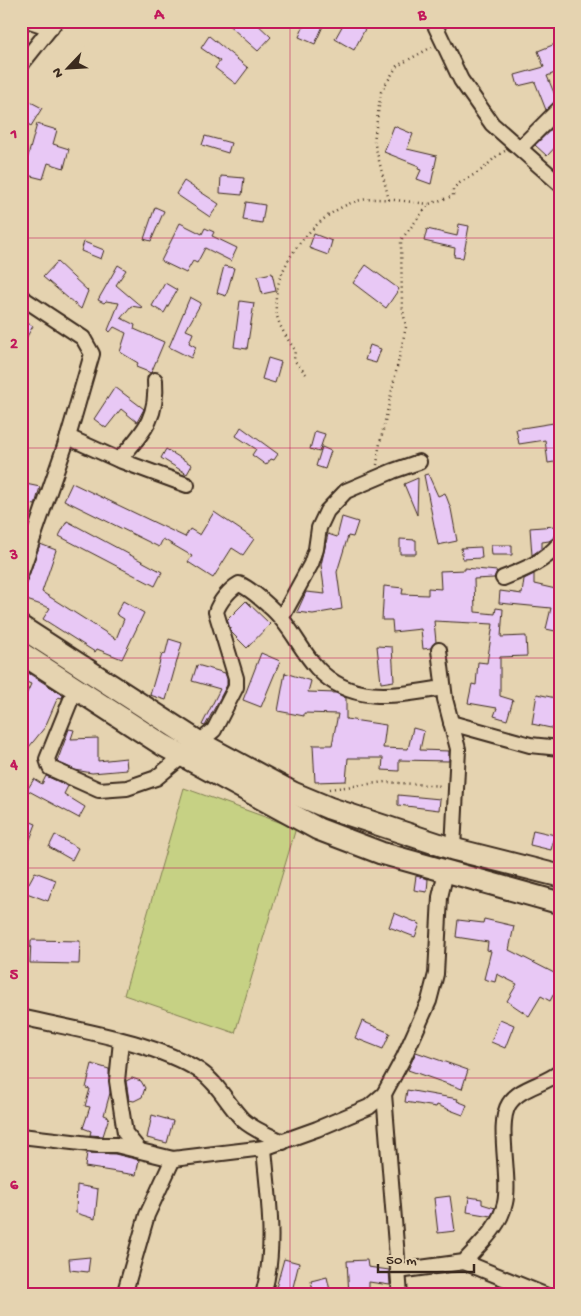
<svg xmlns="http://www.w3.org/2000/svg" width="581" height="1316" font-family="'Gochi Hand',sans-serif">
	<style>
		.green { fill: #c6d184; stroke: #807e51 }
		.building { fill: #e8c8f5; stroke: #3b2a1e }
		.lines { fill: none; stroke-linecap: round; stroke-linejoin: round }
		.street-casing { stroke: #3b2a1e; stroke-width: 18 }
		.primary-casing { stroke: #3b2a1e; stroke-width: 25 }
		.path { stroke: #3b2a1e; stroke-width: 2.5; stroke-dasharray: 1 4; stroke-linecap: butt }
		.street { stroke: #e5d3b0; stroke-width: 14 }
		.primary { stroke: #e5d3b0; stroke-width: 21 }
		.grid { fill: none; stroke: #c2185b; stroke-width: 1; stroke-opacity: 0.55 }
		.neatline { fill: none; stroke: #c2185b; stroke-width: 2 }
		.grid-label { font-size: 16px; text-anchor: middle; font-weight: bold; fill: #c2185b }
	</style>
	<rect width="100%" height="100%" fill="#e5d3b0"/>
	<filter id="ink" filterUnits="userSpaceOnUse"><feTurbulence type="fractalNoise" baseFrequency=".02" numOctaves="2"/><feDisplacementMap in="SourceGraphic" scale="10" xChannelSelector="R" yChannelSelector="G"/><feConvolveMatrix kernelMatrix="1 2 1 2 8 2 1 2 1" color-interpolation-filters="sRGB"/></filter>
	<g filter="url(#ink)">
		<polygon class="green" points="184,788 296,828 235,1033 124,995"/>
		<g class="building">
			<polygon points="224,21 254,21 271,37 258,51"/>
			<polygon points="306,21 314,21 323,26 315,44 299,37"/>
			<polygon points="345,21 351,21 365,29 354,50 335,39"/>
			<polygon points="209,36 248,68 236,84 215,68 220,61 201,48"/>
			<polygon points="560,42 560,71 547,76 557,100 546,110 535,82 518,86 515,75 544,67 538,51"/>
			<polygon points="21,97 42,108 31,126 21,120"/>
			<polygon points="560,121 560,142 547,156 535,145"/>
			<polygon points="37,124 57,130 53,144 69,149 64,168 48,163 43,179 23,174"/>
			<polygon points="394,126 413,134 407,149 437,156 431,184 417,179 421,170 418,169 419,166 384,152"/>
			<polygon points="205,136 231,143 228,153 202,145"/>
			<polygon points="221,176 244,178 242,195 220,193"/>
			<polygon points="184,181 219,204 210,217 176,194"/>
			<polygon points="246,202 265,205 262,223 243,220"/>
			<polygon points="155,207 164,211 151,241 144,239"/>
			<polygon points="180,223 202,234 205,228 214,232 212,236 237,248 231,261 205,248 197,263 193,261 186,273 161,261"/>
			<polygon points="459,224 469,226 463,258 454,257 455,248 424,241 427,229 457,236"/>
			<polygon points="314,234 332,241 328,255 309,248"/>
			<polygon points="84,242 104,250 101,259 81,251"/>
			<polygon points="57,262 88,291 81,309 43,277"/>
			<polygon points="118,265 126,270 116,285 143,308 131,306 121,318 135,325 134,329 164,342 151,373 136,367 138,363 120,352 126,333 114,327 110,332 108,330 119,303 106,301 104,303 98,300"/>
			<polygon points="366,265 399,289 386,308 353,283"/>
			<polygon points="224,266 234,268 226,296 217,293"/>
			<polygon points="272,273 276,291 262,294 258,276"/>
			<polygon points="165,283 177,290 164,313 152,306"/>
			<polygon points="190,297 201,303 186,330 193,333 189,343 196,347 191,358 169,347"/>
			<polygon points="240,301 254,303 247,349 234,347"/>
			<polygon points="21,320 33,326 21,347"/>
			<polygon points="370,345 381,349 376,363 365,360"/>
			<polygon points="268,358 281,362 275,383 262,379"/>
			<polygon points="115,387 144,409 137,422 121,409 106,428 94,419"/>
			<polygon points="560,422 560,461 548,463 545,440 519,444 516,429"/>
			<polygon points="241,427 278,454 274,460 271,459 266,465 252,455 256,449 236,436"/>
			<polygon points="315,431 325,434 319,452 310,449"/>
			<polygon points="322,447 331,451 325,469 316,466"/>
			<polygon points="166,449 192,465 187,474 161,458"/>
			<polygon points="428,474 438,496 445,493 451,509 457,541 438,545 424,475"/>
			<polygon points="418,478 417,515 404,484"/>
			<polygon points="21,483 40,487 35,505 21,502"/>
			<polygon points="72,483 185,537 190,529 200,535 214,512 254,539 243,555 232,548 213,578 188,562 192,556 163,539 159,547 64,500"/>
			<polygon points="342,517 358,522 353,537 348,536 337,572 342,609 313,614 297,612 306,592 325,594 321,565 328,534 337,537"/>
			<polygon points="67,521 162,572 155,586 59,536"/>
			<polygon points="555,526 556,536 549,541 542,542 542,548 532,555 530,528"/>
			<polygon points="400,539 416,540 416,554 400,554"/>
			<polygon points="40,544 56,550 42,592 116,639 124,619 116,614 123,601 144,613 122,659 97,649 95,652 43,619 50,608 21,598"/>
			<polygon points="491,545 512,545 512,555 492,555"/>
			<polygon points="481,547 482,558 463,559 461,548"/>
			<polygon points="465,568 497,571 494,578 474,579 475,612 495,614 496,608 503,609 501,637 526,636 527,656 500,657 500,696 513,700 507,720 494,716 497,708 468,703 472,684 476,685 478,662 487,663 493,624 434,621 436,642 431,648 423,649 421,629 393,632 392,620 382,620 384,586 403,588 402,594 428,595 428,588 441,589 440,571 465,570"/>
			<polygon points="534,574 534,584 560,590 560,632 546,629 551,608 499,603 500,591 522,594 524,579"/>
			<polygon points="246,601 270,624 247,648 231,632 227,620"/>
			<polygon points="169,639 182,643 166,700 150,695 162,654 165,655"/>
			<polygon points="377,646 392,647 394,681 381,683"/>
			<polygon points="261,653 280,661 261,707 243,700"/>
			<polygon points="197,665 225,673 227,679 227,685 205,726 202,725 220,689 192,681"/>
			<polygon points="25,671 63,695 62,698 58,697 45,727 21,757 21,706 31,684 22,680"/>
			<polygon points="285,673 311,681 308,692 336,693 346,698 346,719 386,725 383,748 408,749 413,728 424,731 420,750 449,751 449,761 399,760 399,771 382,770 383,758 348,758 346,781 315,782 313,745 332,745 338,714 304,713 304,716 278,711"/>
			<polygon points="537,694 560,699 560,730 532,724"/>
			<polygon points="69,729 74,730 71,739 98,738 98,761 126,758 127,770 92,773 75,770 57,762"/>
			<polygon points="46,776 68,786 64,794 85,807 79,818 27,790 34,779 42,784"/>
			<polygon points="398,795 440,799 439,810 398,805"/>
			<polygon points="21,818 36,824 22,860 21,859"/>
			<polygon points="533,830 555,835 551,850 530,845"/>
			<polygon points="55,835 78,848 72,860 49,847"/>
			<polygon points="35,872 56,880 48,901 24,892"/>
			<polygon points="416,876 428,879 427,892 414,890"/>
			<polygon points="394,913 420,924 415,937 389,927"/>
			<polygon points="484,919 514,926 509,950 560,976 560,982 550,1001 541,996 529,1016 507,1001 517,984 497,974 495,982 484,979 491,951 487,950 488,942 456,937 458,920 483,923"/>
			<polygon points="31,940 80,941 79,964 30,963"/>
			<polygon points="500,1019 514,1025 505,1048 491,1042"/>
			<polygon points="362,1021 390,1033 383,1049 355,1038"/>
			<polygon points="416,1052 468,1070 462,1089 408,1070"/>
			<polygon points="92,1064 109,1069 110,1093 104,1115 109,1117 103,1136 90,1135 91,1131 83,1128 90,1107 85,1106 90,1089 86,1088"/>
			<polygon points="132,1078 141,1081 145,1088 142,1097 134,1101 129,1100 126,1081"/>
			<polygon points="407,1090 458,1099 457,1101 467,1105 463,1115 437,1105 436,1107 405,1102"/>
			<polygon points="152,1115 173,1121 167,1143 147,1138"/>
			<polygon points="87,1153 115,1154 139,1160 136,1175 85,1167"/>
			<polygon points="77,1185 98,1189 95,1219 76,1213"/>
			<polygon points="450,1196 455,1231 438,1233 434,1198"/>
			<polygon points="469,1197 482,1199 482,1204 495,1208 491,1216 467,1212"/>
			<polygon points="90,1257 88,1272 70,1270 69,1259"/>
			<polygon points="284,1259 299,1263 291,1295 274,1295"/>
			<polygon points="367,1260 368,1267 389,1270 390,1285 369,1282 369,1295 349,1295 347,1261"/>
			<polygon points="327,1277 331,1295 314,1295 311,1281"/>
		</g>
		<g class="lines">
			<defs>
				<g id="street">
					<polyline points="30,21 51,28"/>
					<polyline points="433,21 461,80 492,124 560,184"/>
					<polyline points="21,65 56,21"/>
					<polyline points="521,147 560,108"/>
					<polyline points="21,297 83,338 92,354 68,437 21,573"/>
					<polyline points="68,437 119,460 187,485"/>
					<path d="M119,460C143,432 158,419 155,380"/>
					<path d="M503,578C526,569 544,562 560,543"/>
					<polyline points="282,617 311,564 316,549 319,528 327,511 346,491 393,471 419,462"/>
					<polyline points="439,650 445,699 458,749 453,849"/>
					<path d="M76,687L47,759L50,768L99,790L127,788L156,778L214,730L236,687V678L216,612C219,602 230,589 239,584C250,588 261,599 270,607C290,624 299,648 317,668C352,706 399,695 443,688"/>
					<polyline points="451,723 530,745 560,748"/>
					<path d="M21,1017C76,1030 153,1041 200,1071C218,1083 228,1105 243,1120C254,1130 270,1136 283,1142"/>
					<polyline points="121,1041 117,1081 125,1133 139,1150"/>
					<polyline points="384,1094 400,1295"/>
					<polyline points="21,1136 98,1145 116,1145 173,1159 264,1148 317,1129 369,1107 384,1094 404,1057 429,1001 436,974 440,897 446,872"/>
					<polyline points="464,1262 545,1295"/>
					<path d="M398,1271L464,1262C480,1244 500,1227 505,1203C511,1178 496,1124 509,1104C520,1087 544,1085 560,1072"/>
					<polyline points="124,1295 147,1215 173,1159"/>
					<path d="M263,1295C277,1247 268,1197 264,1148"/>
				</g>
				<g id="primary">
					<polyline points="21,627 200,743 293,793 329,808 453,849 560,876"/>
					<polyline points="21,653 163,745 318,829 381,853 560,903"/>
				</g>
			</defs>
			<use href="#street" class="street-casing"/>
			<use href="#primary" class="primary-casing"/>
			<g class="path">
				<polyline points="389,200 374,141 381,92 397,66 432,47"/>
				<path d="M306,374L294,360L295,350C288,340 280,328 277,316C267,271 315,213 357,201C373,196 411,202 429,204"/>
				<path d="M377,465L379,448L406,327L402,305L401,240L429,204L453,196V189C461,180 470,178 480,171C489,165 494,156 505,151"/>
				<polyline points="329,789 385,782 443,786"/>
			</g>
			<use href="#street" class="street"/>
			<use href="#primary" class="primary"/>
		</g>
	</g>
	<path class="grid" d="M290,21V1295M21,238H560M21,448H560M21,658H560M21,868H560M21,1078H560"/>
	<rect width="581" height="1316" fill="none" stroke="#e5d3b0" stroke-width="55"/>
	<g transform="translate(68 68) rotate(245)" stroke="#e5d3b0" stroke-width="4" paint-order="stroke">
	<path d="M0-4L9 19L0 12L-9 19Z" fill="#3b2a1e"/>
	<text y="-8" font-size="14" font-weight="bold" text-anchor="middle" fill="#3b2a1e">N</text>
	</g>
	<path d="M378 1264v8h96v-8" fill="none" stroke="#3b2a1e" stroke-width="2.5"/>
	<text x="386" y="1264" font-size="15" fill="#3b2a1e" stroke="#e5d3b0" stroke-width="4" paint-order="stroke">50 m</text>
	<rect x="28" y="28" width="526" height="1260" class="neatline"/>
	<g class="grid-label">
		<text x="159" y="19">A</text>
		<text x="422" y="19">B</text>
		<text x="14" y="138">1</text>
		<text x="14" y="348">2</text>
		<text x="14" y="559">3</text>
		<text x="14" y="769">4</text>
		<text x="14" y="979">5</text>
		<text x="14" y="1189">6</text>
	</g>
</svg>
